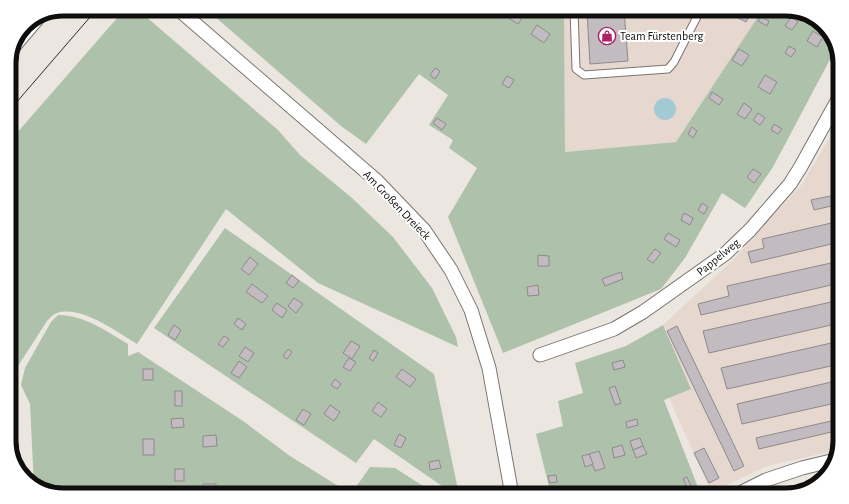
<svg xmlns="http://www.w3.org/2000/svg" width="849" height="504" font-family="'Alegreya Sans',sans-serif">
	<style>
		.built { fill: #e6d8cf }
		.green { fill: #aec1aa }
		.water { fill: #a2cad5 }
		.building { fill: #c2bbc0; stroke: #8f898e }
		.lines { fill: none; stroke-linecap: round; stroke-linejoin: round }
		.lane-casing { stroke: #7a7470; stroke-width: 9 }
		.street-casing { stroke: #7a7470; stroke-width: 15 }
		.lane { stroke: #fff; stroke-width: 7 }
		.street { stroke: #fff; stroke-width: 13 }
		.tram { stroke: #2e2c2a; stroke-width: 1 }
		.labels { text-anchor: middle; stroke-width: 4; stroke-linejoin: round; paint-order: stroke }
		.poi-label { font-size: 12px; fill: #100e0d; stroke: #fff; text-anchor: start }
		.street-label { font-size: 12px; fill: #100e0d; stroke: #fff }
		.rim { fill: none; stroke: #100e0d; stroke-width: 5 }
	</style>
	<rect width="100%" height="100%" fill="#ece6e1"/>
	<g class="built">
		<polygon points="564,9 763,9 676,142 565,152"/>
		<polygon points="840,120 840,441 838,450 767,466 711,492 669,398 691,389 663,325 733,260 802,184"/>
	</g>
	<g class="green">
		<path d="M125,9H137L278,130L300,155L352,198L393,237L432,288L456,337L458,347L318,283L226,209L137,344C117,332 81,305 57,313C53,314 50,318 47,321L9,380V142Z"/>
		<polygon points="206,9 525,9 537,16 542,9 564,9 565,152 676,142 763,9 786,9 813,16 833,36 836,48 773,167 745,208 722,193 685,258 661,289 503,353 448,217 477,168 449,148 453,140 429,125 448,95 419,74 366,144 341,126"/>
		<polygon points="225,228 434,374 459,495 455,495 374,439 356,463 154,328"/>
		<path d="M58,315C84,315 106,331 128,344V356L138,352L243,421L290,456L351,494L370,467L395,468L437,495H63L36,488L34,486L30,404L21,385L25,368L51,322Z"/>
		<polygon points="663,325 691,389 664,400 701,495 551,495 536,434 563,426 558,401 583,393 575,363 626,346"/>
		<polygon points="18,402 17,468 9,444 9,411"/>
		<polygon points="822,478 813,488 786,495 763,495 770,491"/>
	</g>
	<circle class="water" cx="665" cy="109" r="11"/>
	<g class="building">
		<polygon points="583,9 624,9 628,61 590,64 587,12 583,12"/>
		<polygon points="720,9 753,9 746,22"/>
		<polygon points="512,11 522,18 518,24 508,18"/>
		<polygon points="761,17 769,21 767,26 758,21"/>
		<polygon points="791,17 798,22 792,30 785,26"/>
		<polygon points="537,25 550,34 544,43 531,34"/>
		<polygon points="813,31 823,37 817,47 807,41"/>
		<polygon points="789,46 796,50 791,57 785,53"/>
		<polygon points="739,49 749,55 742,66 732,60"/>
		<polygon points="435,68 440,71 435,79 430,75"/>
		<polygon points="765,75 777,82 770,94 758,87"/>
		<polygon points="507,76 514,80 509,88 502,84"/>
		<polygon points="712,92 723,99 719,105 709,98"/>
		<polygon points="744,103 752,109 745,119 737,114"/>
		<polygon points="758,113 765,118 760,125 753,120"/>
		<polygon points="437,118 446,124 442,130 433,123"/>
		<polygon points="774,124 782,129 778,134 771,130"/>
		<polygon points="692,127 697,131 693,138 688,134"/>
		<polygon points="753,169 761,174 754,183 747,177"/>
		<polygon points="840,194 840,204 814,210 811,200"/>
		<polygon points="702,203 708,207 704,214 698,210"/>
		<polygon points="684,213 693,218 690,225 681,220"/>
		<polygon points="840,221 840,242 751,263 748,252 764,248 762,239"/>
		<polygon points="668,233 680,240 676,247 664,239"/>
		<polygon points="655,249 661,253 653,263 647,259"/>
		<polygon points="538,255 549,256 549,266 538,266"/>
		<polygon points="250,257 258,264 249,275 241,269"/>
		<polygon points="840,261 840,283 701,315 698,304 729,296 727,286"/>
		<polygon points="621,272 623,279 605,286 602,279"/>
		<polygon points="292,275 299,281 293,288 286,283"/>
		<polygon points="252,284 268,296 262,303 246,292"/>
		<polygon points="538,285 539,295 528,296 527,287"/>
		<polygon points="294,298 303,304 296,313 288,306"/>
		<polygon points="840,300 840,323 709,353 703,331"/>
		<polygon points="277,303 287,310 282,318 272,310"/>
		<polygon points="238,318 246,324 242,330 234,324"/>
		<polygon points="174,325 181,330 175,340 168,335"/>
		<polygon points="677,326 744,466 734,471 667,331"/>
		<polygon points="224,336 229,339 223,347 218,344"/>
		<polygon points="351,341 360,346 352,359 343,353"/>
		<polygon points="840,341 840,364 727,389 721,368"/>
		<polygon points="245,347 254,353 248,362 239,356"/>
		<polygon points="288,349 292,352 287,359 283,356"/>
		<polygon points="374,350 378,353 373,361 369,358"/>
		<polygon points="349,358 356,362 350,371 343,367"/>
		<polygon points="623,360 625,367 614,370 612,363"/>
		<polygon points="239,361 247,367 239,378 231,373"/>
		<rect x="143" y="369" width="10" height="11"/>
		<polygon points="402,369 416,379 410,387 396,377"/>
		<polygon points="335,379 341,384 337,389 331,385"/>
		<polygon points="840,380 840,402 742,424 737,404"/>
		<polygon points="615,386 621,403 615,405 609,388"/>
		<rect x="175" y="391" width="7" height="15"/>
		<polygon points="378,402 387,409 381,417 372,411"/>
		<polygon points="330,405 340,412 334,421 324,414"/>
		<polygon points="303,409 311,414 304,425 296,420"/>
		<polygon points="183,418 184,427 172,428 171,419"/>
		<polygon points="637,419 638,425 627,428 626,422"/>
		<polygon points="840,419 840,430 759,449 756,438"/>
		<polygon points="399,434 406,438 401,448 394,445"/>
		<polygon points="216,435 217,446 203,447 203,436"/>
		<polygon points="640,438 643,446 633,450 630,441"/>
		<rect x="143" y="439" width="11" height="16"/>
		<polygon points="622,445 625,455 614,458 612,448"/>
		<polygon points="643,446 647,454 636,458 633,450"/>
		<polygon points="704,448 719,478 709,483 694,453"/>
		<polygon points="599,451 605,468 595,471 589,454"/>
		<polygon points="589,454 593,464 585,467 582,456"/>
		<polygon points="439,460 441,468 430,470 429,462"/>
		<rect x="175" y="469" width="9" height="12"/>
		<polygon points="556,475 557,482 550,483 548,476"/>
		<polygon points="687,477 695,495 685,495 682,489 687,487 683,479"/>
		<polygon points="203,484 216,484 216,494 203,495"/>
	</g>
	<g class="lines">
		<defs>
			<g id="lane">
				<polyline points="574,9 576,69 584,75 668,69 674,62 701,9"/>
				<polyline points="13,52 43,17"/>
			</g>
			<g id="street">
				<polyline points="178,9 377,181 424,230 451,270 471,310 489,368 512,495"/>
				<polyline points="540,355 614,329 643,312 725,254 750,230 790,184 800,168 840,96"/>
				<polyline points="736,495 766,480 802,468 835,460"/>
			</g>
		</defs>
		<use href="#lane" class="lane-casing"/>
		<use href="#street" class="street-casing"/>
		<use href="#lane" class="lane"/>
		<use href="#street" class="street"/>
		<polyline class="tram" points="9,111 97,9"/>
	</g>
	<defs>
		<symbol id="shop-ring" viewBox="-11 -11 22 22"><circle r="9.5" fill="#fff" stroke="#ab2267" stroke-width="1.5"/><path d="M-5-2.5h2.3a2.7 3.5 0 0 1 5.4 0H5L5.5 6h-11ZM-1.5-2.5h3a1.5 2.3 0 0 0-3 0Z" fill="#ab2267"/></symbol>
	</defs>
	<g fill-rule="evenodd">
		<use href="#shop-ring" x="597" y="26" width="20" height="20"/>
	</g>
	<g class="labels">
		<g class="poi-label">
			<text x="620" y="40">Team Fürstenberg</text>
		</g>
		<g class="street-label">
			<text transform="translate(397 205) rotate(46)" y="4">Am Großen Dreieck</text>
			<text transform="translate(718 257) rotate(-39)" y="4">Pappelweg</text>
		</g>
	</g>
	<path d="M0 0H849V504H0ZM63 16H786A47 47 0 0 1 833 63V441A47 47 0 0 1 786 488H63A47 47 0 0 1 16 441V63A47 47 0 0 1 63 16Z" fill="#fff" fill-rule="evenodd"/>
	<path class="rim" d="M63 16H786A47 47 0 0 1 833 63V441A47 47 0 0 1 786 488H63A47 47 0 0 1 16 441V63A47 47 0 0 1 63 16Z"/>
</svg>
